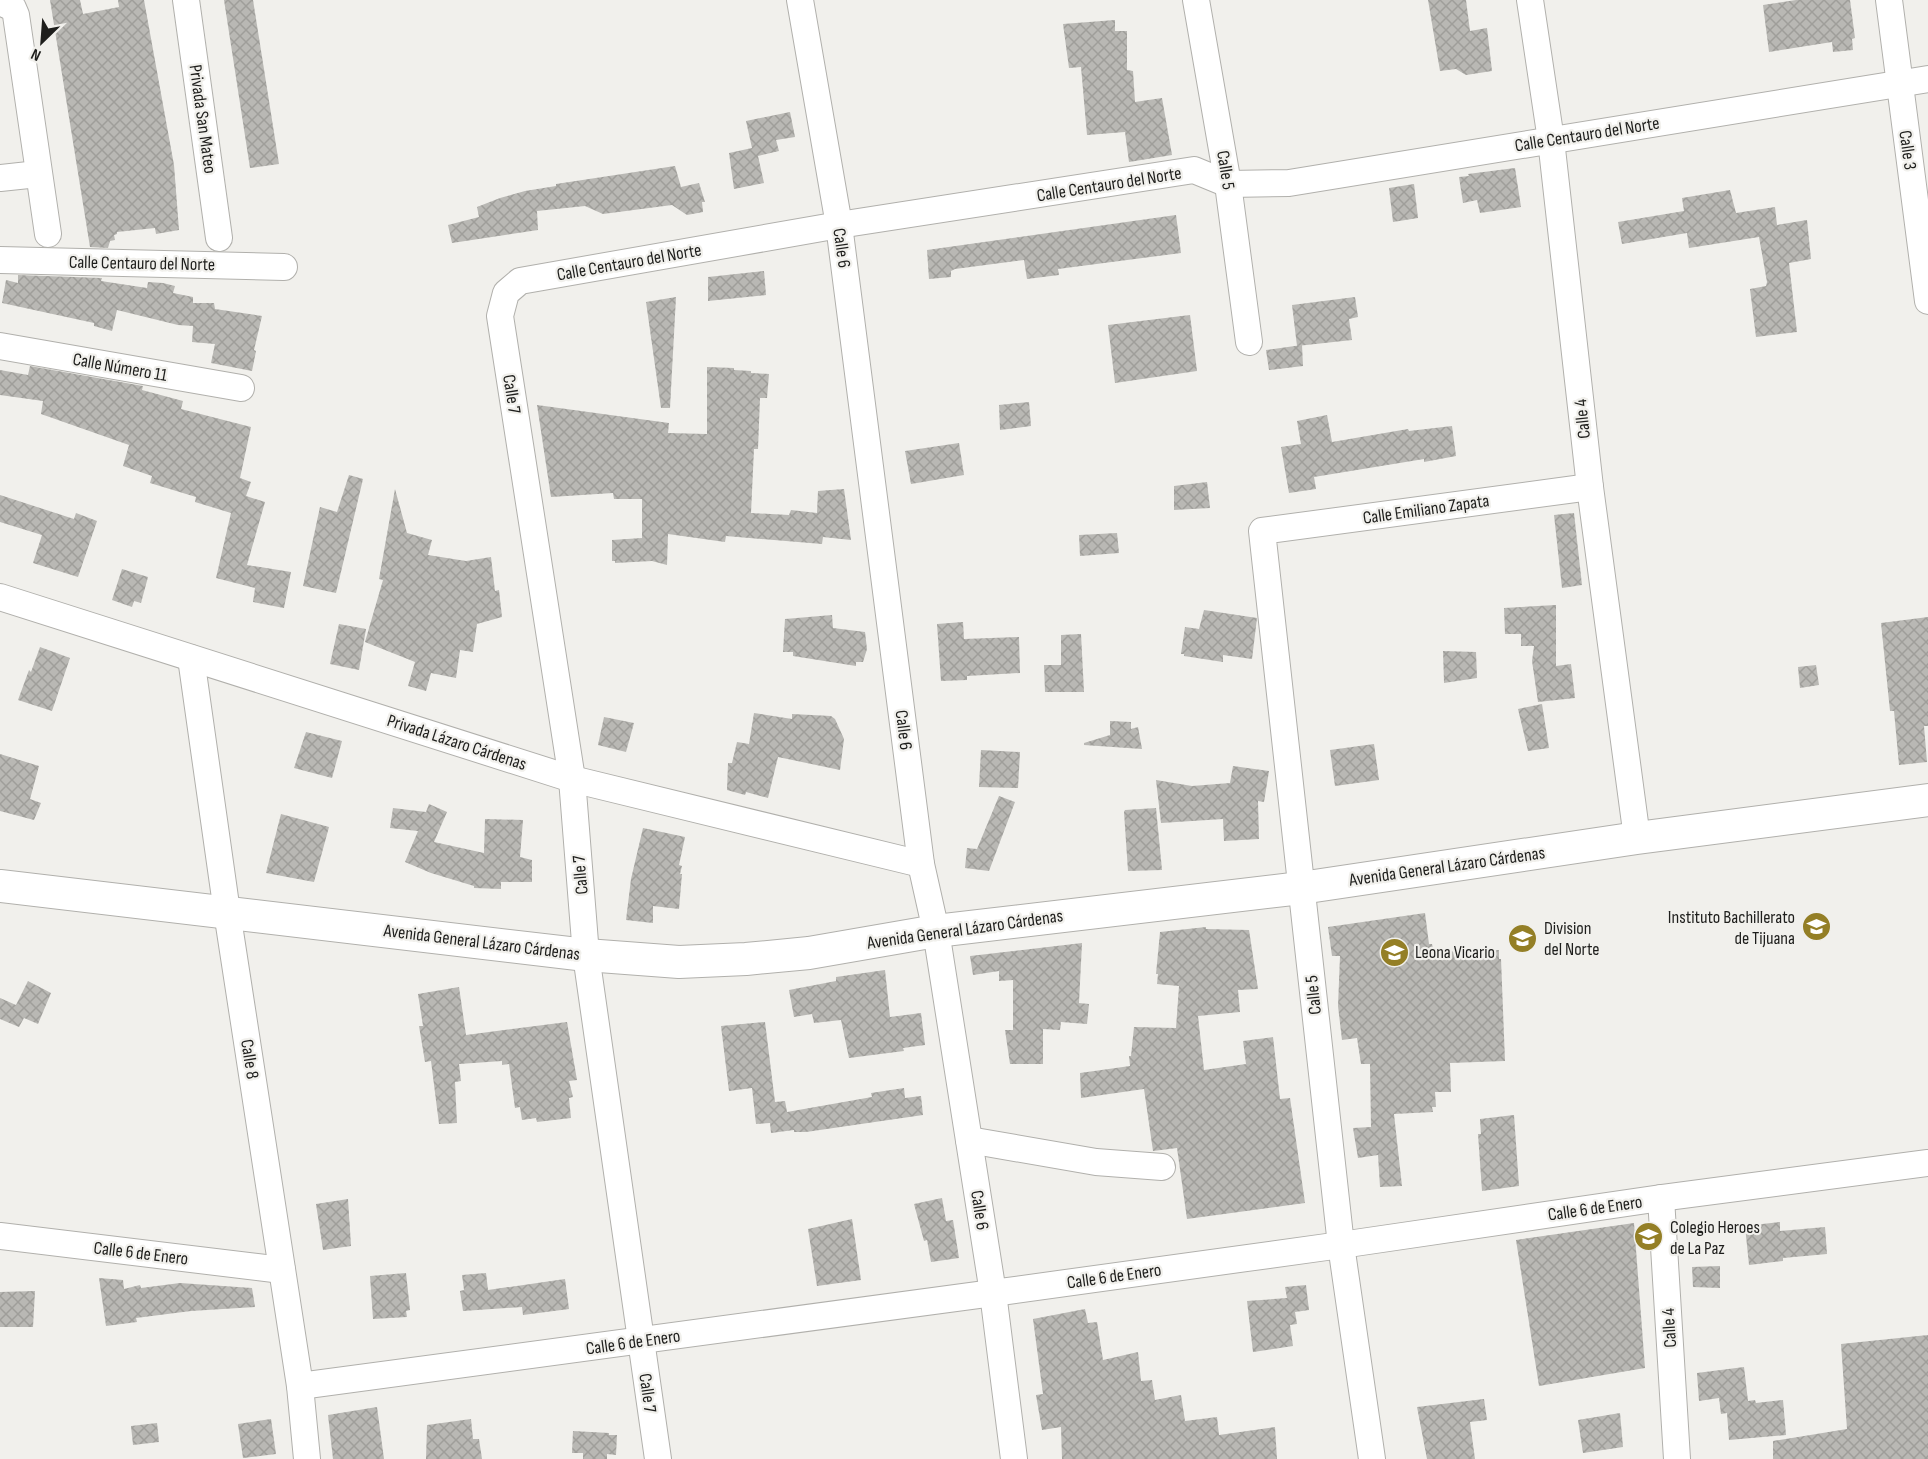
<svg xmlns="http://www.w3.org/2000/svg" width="1928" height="1459" font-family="'Sofia Sans Condensed',sans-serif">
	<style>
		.building { fill: url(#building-cross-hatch) }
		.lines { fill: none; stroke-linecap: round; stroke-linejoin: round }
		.minor-casing { stroke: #b1b0ac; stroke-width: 28 }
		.major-casing { stroke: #b1b0ac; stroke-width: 34 }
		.minor { stroke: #fff; stroke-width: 26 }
		.major { stroke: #fff; stroke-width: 32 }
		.labels { text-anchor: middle; stroke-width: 4.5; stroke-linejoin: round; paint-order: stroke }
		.street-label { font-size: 18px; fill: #1e1e1c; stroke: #f1f0ec }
		.poi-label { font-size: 18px; fill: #1e1e1c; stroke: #f1f0ec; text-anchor: start }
	</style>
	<defs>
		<pattern id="building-cross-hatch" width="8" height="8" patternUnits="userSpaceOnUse" patternTransform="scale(1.5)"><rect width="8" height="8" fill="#b9b8b4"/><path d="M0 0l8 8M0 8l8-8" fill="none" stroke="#9f9e9a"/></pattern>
	</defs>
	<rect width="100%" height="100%" fill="#f1f0ec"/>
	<g class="building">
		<polygon points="50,0 80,0 83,14 119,7 118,0 144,0 174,165 179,230 156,234 155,228 117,232 117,234 114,235 115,240 110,241 108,248 90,247"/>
		<polygon points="224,0 253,0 279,164 250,168"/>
		<polygon points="1428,0 1466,0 1470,31 1487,28 1492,71 1466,75 1456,69 1440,71"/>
		<polygon points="1796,0 1850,0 1855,38 1852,39 1853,50 1833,52 1832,42 1769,52 1763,5"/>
		<polygon points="1115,20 1115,31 1127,31 1127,70 1133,71 1135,102 1162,98 1172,155 1129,162 1125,132 1087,135 1081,67 1069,68 1063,24"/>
		<polygon points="790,112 795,137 776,140 779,151 758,156 764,183 734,189 729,153 752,148 746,121"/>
		<polygon points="675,166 681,187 699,183 705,202 702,202 703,212 687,215 672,205 603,214 585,206 537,211 538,230 452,243 448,225 479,217 477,207 500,198 525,191 556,186 556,184"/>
		<polygon points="1515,168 1521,207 1480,213 1477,200 1463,203 1459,177 1469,176 1468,174"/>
		<polygon points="1414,184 1418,218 1393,222 1389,188"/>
		<polygon points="1730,190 1736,213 1775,207 1777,225 1807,220 1811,259 1789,263 1797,332 1756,337 1750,289 1766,286 1767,282 1759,237 1689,248 1687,233 1622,244 1618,222 1684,211 1682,198"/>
		<polygon points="1176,215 1181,253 1058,269 1059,275 1027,279 1024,260 955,269 951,271 951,277 929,279 927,250"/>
		<polygon points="764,271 766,295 708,301 708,277"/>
		<polygon points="18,275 102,278 101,281 147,288 148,282 163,283 175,286 173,293 193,297 193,303 214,303 215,309 262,316 254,350 256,351 252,371 211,363 215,344 192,342 193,326 178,325 117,310 112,331 94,326 94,323 2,303 6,280 18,283"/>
		<polygon points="676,297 670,408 661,408 646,302"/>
		<polygon points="1355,297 1358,317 1349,319 1352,340 1297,346 1292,305"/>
		<polygon points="1190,315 1197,371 1115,383 1108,325"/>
		<polygon points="1302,345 1303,366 1269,370 1266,350"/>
		<polygon points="30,366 143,386 142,390 183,401 181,409 251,427 240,478 251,482 246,496 265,502 247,565 291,572 284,608 253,602 255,588 216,578 231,513 195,502 196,497 150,483 152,476 123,466 129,445 41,414 43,401 0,395 0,370 28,375"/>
		<polygon points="707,367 734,368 734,370 751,371 751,373 769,374 767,398 760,398 758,449 754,449 751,513 789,515 791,510 817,513 818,491 844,489 851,540 823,537 822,544 726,536 725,542 668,534 667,565 652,561 615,563 615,561 612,561 612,540 642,538 642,499 614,499 613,493 551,497 537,405 669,423 668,433 707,434"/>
		<polygon points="1029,402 1031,426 1000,430 999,405"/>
		<polygon points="1327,415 1332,442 1408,429 1409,431 1452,426 1456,456 1424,462 1424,459 1314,477 1316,489 1289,493 1281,447 1301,444 1297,421"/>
		<polygon points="959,443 964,475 911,484 905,451"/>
		<polygon points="349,475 363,479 336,593 303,586 320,507 337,512"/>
		<polygon points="1207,482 1210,508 1174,510 1174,486"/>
		<polygon points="395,489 407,533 432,540 428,555 466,561 491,557 495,591 499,590 502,617 477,624 473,652 460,650 456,678 431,673 426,691 408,686 415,662 365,642 383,580 379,579"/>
		<polygon points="0,495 74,519 76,513 97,521 78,577 33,563 42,535 0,522"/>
		<polygon points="1574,513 1582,585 1562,588 1554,515"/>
		<polygon points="1117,533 1119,553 1080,556 1079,535"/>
		<polygon points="122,569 148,577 141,603 134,601 132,607 112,600"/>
		<polygon points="1556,605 1556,666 1571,664 1575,698 1538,702 1532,661 1534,646 1521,646 1521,634 1505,634 1504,608"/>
		<polygon points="1204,610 1257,618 1252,659 1223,655 1223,662 1184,656 1184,654 1181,654 1185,627 1199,629"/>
		<polygon points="832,615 833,628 865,632 867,649 863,662 856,662 856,666 793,656 793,652 783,652 785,619"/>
		<polygon points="1928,617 1928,726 1924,726 1927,762 1899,765 1894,711 1890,711 1881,623"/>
		<polygon points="963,622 964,639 1019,637 1020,673 967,676 967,680 941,681 937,624"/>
		<polygon points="339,624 366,629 359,670 330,664"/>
		<polygon points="1081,634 1084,692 1045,692 1044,665 1061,665 1061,635"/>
		<polygon points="40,647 70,658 52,711 18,700 29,670 31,672"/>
		<polygon points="1443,651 1476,652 1477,678 1444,683"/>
		<polygon points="1816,665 1819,685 1800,688 1798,667"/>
		<polygon points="1542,704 1549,748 1528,751 1518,709"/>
		<polygon points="754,713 792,719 792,714 831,716 835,719 844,739 840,770 778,757 768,798 746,792 745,795 727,790 728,763 732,763 737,742 749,744"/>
		<polygon points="604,717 634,723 626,752 598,745"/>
		<polygon points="1110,721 1131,722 1131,729 1138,727 1142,749 1084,745 1084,743 1110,735"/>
		<polygon points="306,732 342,741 332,778 294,768"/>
		<polygon points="1374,744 1379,780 1335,786 1330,750"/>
		<polygon points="981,750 1020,752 1018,788 979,787"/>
		<polygon points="0,754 39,766 30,799 41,803 34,820 0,811"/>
		<polygon points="1233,766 1269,771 1264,802 1258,801 1259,839 1224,841 1223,819 1161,823 1156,780 1192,786 1230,783"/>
		<polygon points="999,796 1015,802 989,871 965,868 967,848 977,849"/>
		<polygon points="429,804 447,812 434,842 484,853 485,819 523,820 520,857 532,860 532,882 501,882 501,889 474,888 474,886 431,873 405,862 418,831 390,828 393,808 426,812"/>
		<polygon points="1156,808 1162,870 1128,871 1124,812 1125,810"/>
		<polygon points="281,814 329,827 314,882 266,873"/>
		<polygon points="643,828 685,837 679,865 682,866 680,874 682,874 679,909 653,906 653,923 626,920 631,879"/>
		<polygon points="1425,913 1429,944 1432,944 1434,952 1499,950 1499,959 1501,959 1505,1061 1450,1063 1451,1092 1435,1092 1436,1107 1432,1107 1433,1112 1394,1114 1402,1186 1380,1187 1378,1155 1358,1158 1353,1128 1371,1127 1370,1064 1361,1064 1357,1038 1342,1040 1338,1006 1340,956 1332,956 1328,927"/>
		<polygon points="1206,927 1206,929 1249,930 1258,989 1238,990 1240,1012 1198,1016 1204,1070 1246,1064 1243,1041 1273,1037 1280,1099 1290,1098 1305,1203 1187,1219 1177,1148 1153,1151 1144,1089 1081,1098 1080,1073 1130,1066 1129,1056 1131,1056 1134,1027 1176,1028 1179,986 1157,984 1158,974 1156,974 1160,932"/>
		<polygon points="1082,943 1079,1003 1089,1004 1087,1024 1061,1022 1060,1030 1043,1029 1043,1064 1010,1064 1005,1030 1013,1030 1013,980 999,981 999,971 973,975 970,956"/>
		<polygon points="885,970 890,1017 921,1013 925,1045 903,1048 904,1051 849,1058 841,1020 814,1023 812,1014 794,1017 789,990 836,981 836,977"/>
		<polygon points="28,981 51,993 38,1024 24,1018 19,1027 0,1019 0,998 16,1005"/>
		<polygon points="459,987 466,1035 567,1022 577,1080 569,1081 573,1097 569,1098 571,1118 537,1122 536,1118 522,1120 520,1107 515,1108 509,1064 502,1065 502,1061 459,1064 461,1081 455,1082 457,1123 439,1124 431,1061 425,1062 419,1026 423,1026 418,994"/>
		<polygon points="765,1022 775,1102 785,1101 787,1112 872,1097 871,1093 904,1088 905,1098 921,1096 923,1115 806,1132 794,1132 794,1130 771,1133 770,1123 756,1124 752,1088 729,1091 721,1026"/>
		<polygon points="1514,1115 1519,1186 1482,1191 1478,1134 1481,1134 1480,1119"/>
		<polygon points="942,1198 946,1221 953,1220 959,1258 931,1262 927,1240 924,1241 914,1204"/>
		<polygon points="348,1199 351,1246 323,1250 316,1204"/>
		<polygon points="852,1219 861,1280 817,1286 808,1229"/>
		<polygon points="1780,1222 1780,1231 1825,1227 1827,1254 1783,1258 1783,1261 1749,1265 1745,1226"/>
		<polygon points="1634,1223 1645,1368 1539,1386 1516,1240"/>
		<polygon points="1720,1266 1720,1288 1693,1287 1692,1267"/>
		<polygon points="406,1273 410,1310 406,1311 407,1317 373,1319 370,1276"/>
		<polygon points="486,1273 488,1290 565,1279 569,1309 523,1315 522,1307 463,1311 460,1291 464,1290 462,1275"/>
		<polygon points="99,1278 123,1280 124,1289 140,1285 141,1288 180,1283 252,1288 255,1307 191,1311 136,1318 137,1322 106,1326"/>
		<polygon points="1306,1285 1309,1310 1295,1312 1297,1324 1290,1325 1293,1346 1253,1352 1247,1301 1287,1298 1285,1287"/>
		<polygon points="35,1291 33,1327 0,1327 0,1292"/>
		<polygon points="1085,1309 1088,1323 1097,1322 1103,1360 1138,1352 1141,1381 1152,1380 1155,1400 1181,1395 1185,1421 1217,1417 1219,1435 1275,1427 1277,1459 1062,1459 1061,1427 1042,1430 1036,1395 1043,1394 1033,1319"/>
		<polygon points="1928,1335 1928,1459 1773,1459 1773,1441 1847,1429 1841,1344"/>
		<polygon points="1744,1367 1748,1401 1755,1400 1756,1403 1783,1400 1786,1435 1729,1440 1727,1413 1721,1414 1719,1398 1699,1401 1697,1373"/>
		<polygon points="1484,1399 1487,1420 1470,1422 1475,1459 1427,1459 1417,1407"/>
		<polygon points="377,1407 384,1459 333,1459 328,1415"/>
		<polygon points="1620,1413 1623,1447 1583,1453 1578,1420"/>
		<polygon points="271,1419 276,1454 243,1458 238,1424"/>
		<polygon points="471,1419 473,1439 479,1439 482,1459 426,1459 427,1425"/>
		<polygon points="157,1423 159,1442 133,1445 131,1426"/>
		<polygon points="573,1431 609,1433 609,1435 617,1435 616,1455 607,1454 607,1459 583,1459 583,1453 572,1453"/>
	</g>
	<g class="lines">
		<defs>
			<g id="minor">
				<polyline points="186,0 219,238"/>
				<polyline points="800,0 839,225 921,864 936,931 993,1293 1014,1459"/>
				<polyline points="1196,0 1228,184 1249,342"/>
				<polyline points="1530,0 1551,140 1590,487 1637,838"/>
				<polyline points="1889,0 1928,301"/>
				<polyline points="0,2 13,8 16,15 48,234"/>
				<polyline points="0,178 38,174"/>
				<polyline points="0,260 284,267"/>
				<polyline points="0,346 241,388"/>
				<polyline points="0,597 572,779 921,864"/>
				<polyline points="191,658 227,912 300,1386 307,1459"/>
				<polyline points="969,1140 1096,1162 1162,1167"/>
				<polyline points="1661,1198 1677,1459"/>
				<polyline points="0,1236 282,1270"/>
				<polyline points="300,1386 993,1293 1341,1245 1661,1198 1928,1163"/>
				<polyline points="658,1459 586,955 572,779 500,316 506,293 520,281 839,225 1194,170 1228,184 1289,183 1928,79"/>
				<polyline points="1372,1459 1341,1245 1262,531 1590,487"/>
			</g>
			<polyline id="major" points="0,886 586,955 679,962 746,959 809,953 936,931 1301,888 1637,838 1928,800"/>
		</defs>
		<use href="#minor" class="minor-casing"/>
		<use href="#major" class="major-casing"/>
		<use href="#minor" class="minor"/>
		<use href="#major" class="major"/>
	</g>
	<defs>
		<symbol id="university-disc" viewBox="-11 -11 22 22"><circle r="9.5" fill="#947f26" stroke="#f1f0ec"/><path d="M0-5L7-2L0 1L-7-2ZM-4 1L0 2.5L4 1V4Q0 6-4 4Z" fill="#fff"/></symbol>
		<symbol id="school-disc" viewBox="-11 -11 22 22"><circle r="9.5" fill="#947f26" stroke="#f1f0ec"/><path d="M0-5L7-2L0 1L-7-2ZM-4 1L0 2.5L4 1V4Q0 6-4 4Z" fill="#fff"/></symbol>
	</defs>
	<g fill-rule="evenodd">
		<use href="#university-disc" x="1800" y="910" width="33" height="33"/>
		<use href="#school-disc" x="1506" y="922" width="33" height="33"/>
		<use href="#school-disc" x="1378" y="936" width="33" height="33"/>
		<use href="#school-disc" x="1632" y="1220" width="33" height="33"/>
	</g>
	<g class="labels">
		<g class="street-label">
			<text transform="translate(203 119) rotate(82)" y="6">Privada San Mateo</text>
			<text transform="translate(1587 134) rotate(-9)" y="6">Calle Centauro del Norte</text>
			<text transform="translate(1908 150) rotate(82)" y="6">Calle 3</text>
			<text transform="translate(1226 170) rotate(81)" y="6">Calle 5</text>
			<text transform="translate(1109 184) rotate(-9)" y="6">Calle Centauro del Norte</text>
			<text transform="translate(842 248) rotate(82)" y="6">Calle 6</text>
			<text transform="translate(629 262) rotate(-10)" y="6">Calle Centauro del Norte</text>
			<text transform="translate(142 263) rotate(1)" y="6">Calle Centauro del Norte</text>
			<text transform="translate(120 367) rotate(10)" y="6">Calle Número 11</text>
			<text transform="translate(512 394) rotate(81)" y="6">Calle 7</text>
			<text transform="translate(1582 419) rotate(-96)" y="6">Calle 4</text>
			<text transform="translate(1426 509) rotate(-8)" y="6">Calle Emiliano Zapata</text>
			<text transform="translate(904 730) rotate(83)" y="6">Calle 6</text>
			<text transform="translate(457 742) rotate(18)" y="6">Privada Lázaro Cárdenas</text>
			<text transform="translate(1447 866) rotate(-8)" y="6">Avenida General Lázaro Cárdenas</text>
			<text transform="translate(580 875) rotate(-95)" y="6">Calle 7</text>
			<text transform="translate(965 929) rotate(-8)" y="6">Avenida General Lázaro Cárdenas</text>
			<text transform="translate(482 942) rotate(7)" y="6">Avenida General Lázaro Cárdenas</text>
			<text transform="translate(1313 995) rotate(-96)" y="6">Calle 5</text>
			<text transform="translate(250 1059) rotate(81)" y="6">Calle 8</text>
			<text transform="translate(1595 1208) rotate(-8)" y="6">Calle 6 de Enero</text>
			<text transform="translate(980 1210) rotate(81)" y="6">Calle 6</text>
			<text transform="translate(141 1253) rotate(7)" y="6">Calle 6 de Enero</text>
			<text transform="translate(1114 1276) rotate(-8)" y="6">Calle 6 de Enero</text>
			<text transform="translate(1669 1328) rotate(-94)" y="6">Calle 4</text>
			<text transform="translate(633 1342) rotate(-8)" y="6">Calle 6 de Enero</text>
			<text transform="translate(648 1393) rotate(82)" y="6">Calle 7</text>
		</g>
		<g class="poi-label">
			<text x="1795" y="923" text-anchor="end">Instituto Bachillerato<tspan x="1795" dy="21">de Tijuana</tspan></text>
			<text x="1544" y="934">Division<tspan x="1544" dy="21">del Norte</tspan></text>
			<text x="1415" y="958">Leona Vicario</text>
			<text x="1670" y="1233">Colegio Heroes<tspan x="1670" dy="21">de La Paz</tspan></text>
		</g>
	</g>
	<g transform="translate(42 42) rotate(205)" stroke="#f1f0ec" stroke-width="4.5" paint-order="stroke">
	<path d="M0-4.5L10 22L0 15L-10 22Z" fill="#1e1e1c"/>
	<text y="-9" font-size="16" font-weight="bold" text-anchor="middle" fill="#1e1e1c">N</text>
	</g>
</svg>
